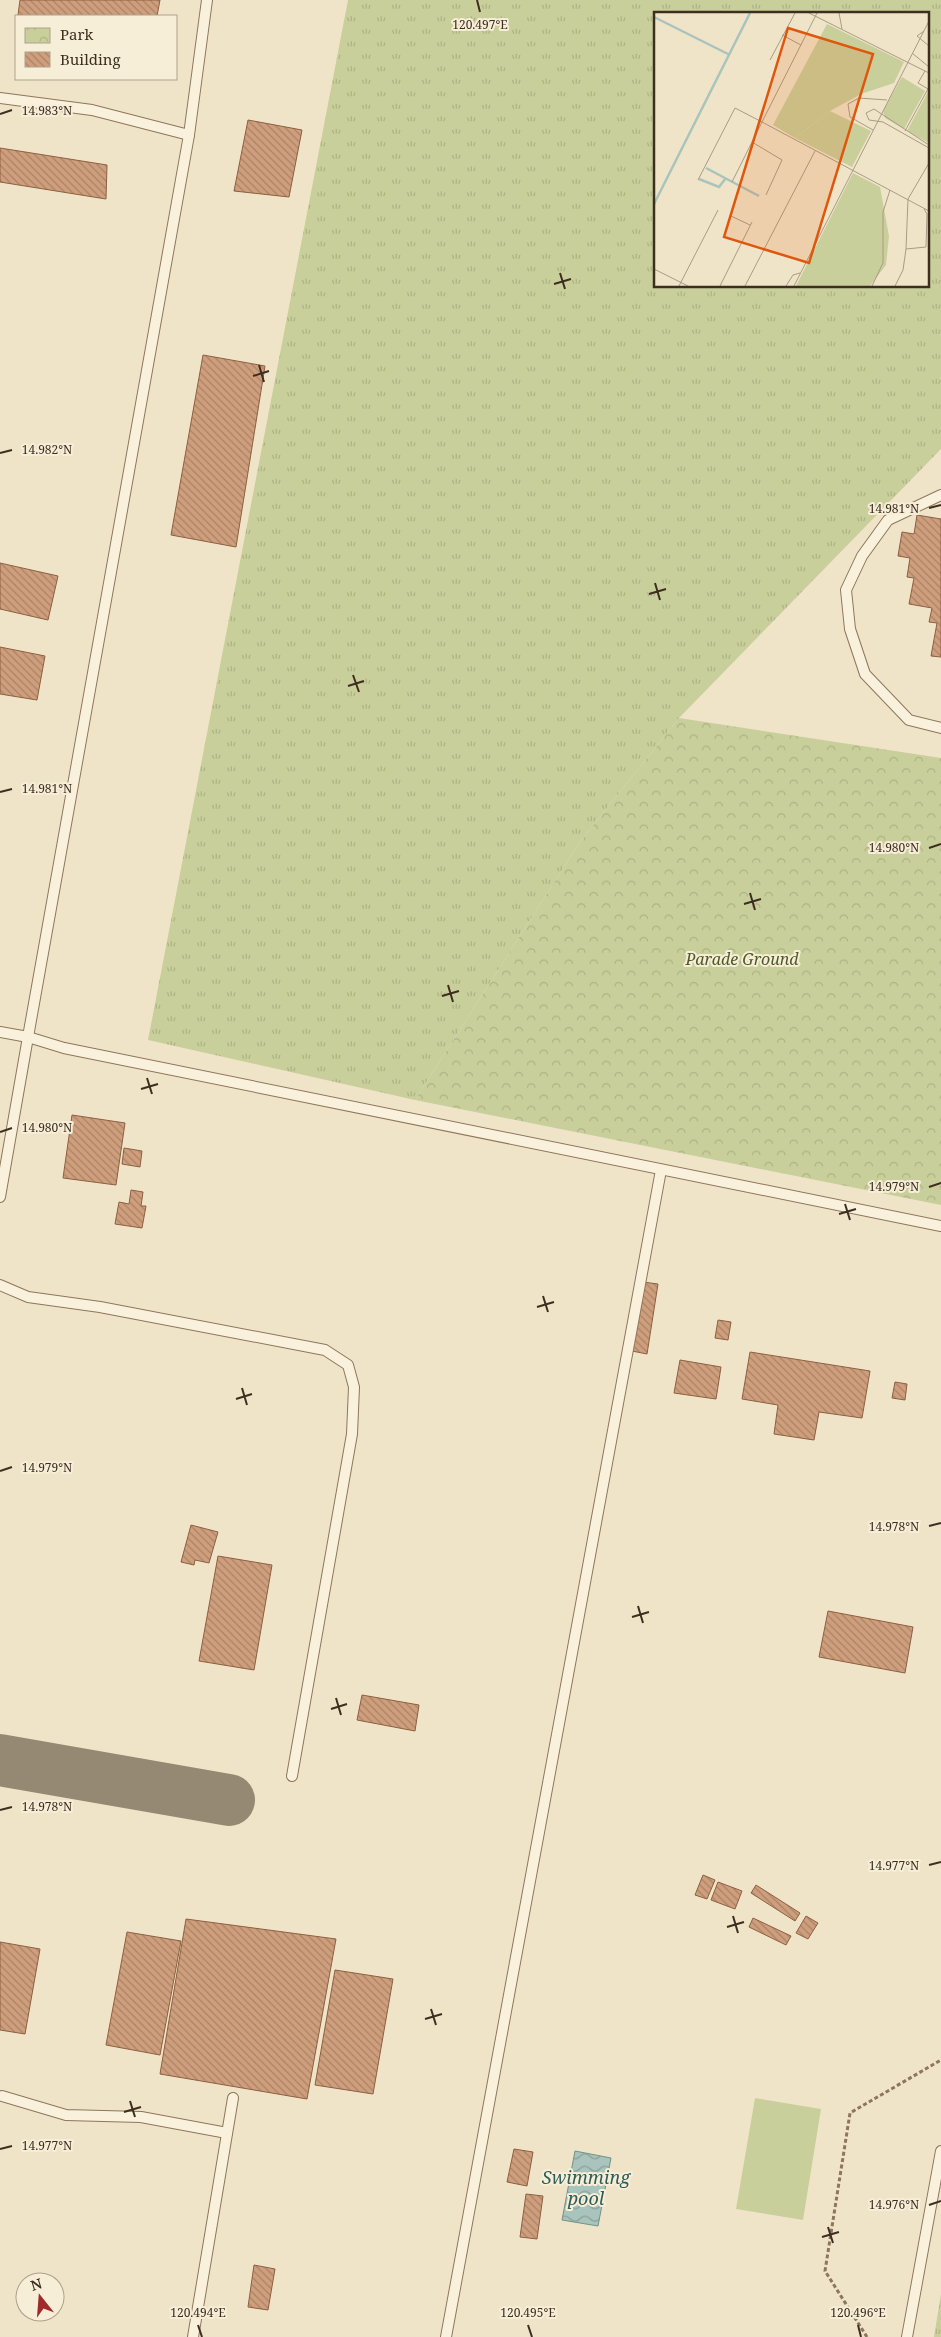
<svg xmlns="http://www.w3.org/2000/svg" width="941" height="2337" font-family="'Noto Serif',serif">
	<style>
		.grass { fill: url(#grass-tufts); fill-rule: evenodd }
		.park { fill: url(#park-crowns) }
		.garden { fill: #c9cf9b }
		.water { fill: url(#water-waves); stroke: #6f938a }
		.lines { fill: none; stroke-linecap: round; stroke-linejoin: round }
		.taxiway { stroke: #968974; stroke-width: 52 }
		.building { fill: url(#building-back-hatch); stroke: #8d5f41 }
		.service-casing { stroke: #8d765c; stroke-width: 12 }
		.path { stroke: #8d765c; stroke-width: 3; stroke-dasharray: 4 2.5; stroke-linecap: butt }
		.service { stroke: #faf1dc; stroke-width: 10 }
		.ticks { fill: none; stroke: #3d2e20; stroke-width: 2 }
		.labels { text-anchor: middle; stroke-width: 4; stroke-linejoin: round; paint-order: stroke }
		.park-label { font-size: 16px; font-style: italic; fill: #4d5a26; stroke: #f7eed8 }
		.water-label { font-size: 18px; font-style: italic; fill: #2f5d5a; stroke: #f7eed8 }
		.inset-river { fill: none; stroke: #a9c4bc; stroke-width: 2.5 }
		.inset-road { fill: none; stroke: #a89b85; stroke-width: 1 }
		.view { fill: #df570d; fill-opacity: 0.15; stroke: #df570d; stroke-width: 2.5 }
		.inset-edge { fill: none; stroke: #3d2e20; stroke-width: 2.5 }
		.ticks-label { font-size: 12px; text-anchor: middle; fill: #3d2e20; stroke: #f7eed8; stroke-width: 4; stroke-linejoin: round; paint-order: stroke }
	</style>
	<defs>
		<pattern id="grass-tufts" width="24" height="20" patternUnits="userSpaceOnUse" patternTransform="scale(1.25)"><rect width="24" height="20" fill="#c9cf9b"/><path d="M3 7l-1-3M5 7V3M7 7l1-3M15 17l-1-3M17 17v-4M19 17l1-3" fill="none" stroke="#aeb285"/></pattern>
		<pattern id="park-crowns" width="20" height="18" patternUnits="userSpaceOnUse" patternTransform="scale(1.25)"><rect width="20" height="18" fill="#c9cf9b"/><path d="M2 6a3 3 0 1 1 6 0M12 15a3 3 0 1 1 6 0" fill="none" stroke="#aeb285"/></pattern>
		<pattern id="water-waves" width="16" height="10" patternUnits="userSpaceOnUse" patternTransform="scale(1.25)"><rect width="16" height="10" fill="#a9c4bc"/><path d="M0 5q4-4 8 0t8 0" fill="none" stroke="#8ba098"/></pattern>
		<pattern id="building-back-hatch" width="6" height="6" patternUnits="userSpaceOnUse" patternTransform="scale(1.25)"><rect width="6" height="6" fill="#cf9f7d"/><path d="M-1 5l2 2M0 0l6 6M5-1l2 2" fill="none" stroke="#a98266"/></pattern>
	</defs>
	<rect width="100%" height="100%" fill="#f0e4c8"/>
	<g class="grass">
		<path d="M348,0H941V449L679,718L580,842L415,1100L148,1040ZM655,14H927V286H655Z"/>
		<polygon points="941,2294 941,2337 934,2337"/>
	</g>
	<polygon class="park" points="679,718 941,758 941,1205 415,1100 580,842"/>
	<polygon class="garden" points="755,2098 821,2109 803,2220 736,2209"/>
	<polygon class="water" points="575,2151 611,2158 598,2226 562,2220"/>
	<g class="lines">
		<polyline class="taxiway" points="0,1760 229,1800"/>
	</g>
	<g class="building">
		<polygon points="20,0 160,0 157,16 29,16 18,15"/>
		<polygon points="248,120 302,130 289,197 234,191"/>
		<polygon points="0,148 107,165 106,199 0,182"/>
		<polygon points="203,355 265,366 236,547 171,535"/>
		<polygon points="917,515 941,519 941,657 931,656 937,623 929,622 932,608 909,604 914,578 907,577 910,558 898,556 902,532 914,534"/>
		<polygon points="0,563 58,576 48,620 0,609"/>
		<polygon points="0,647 45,656 37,700 0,694"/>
		<polygon points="72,1115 125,1123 116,1185 63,1178"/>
		<polygon points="124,1148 142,1151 140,1167 122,1164"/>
		<polygon points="131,1190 143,1192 141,1206 146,1206 142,1228 115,1224 119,1202 129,1204"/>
		<polygon points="643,1282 658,1284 647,1354 632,1351"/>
		<polygon points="718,1320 731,1322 728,1340 715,1338"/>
		<polygon points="750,1352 870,1371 862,1418 819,1412 814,1440 774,1434 778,1405 742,1399"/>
		<polygon points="680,1360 721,1367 716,1399 674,1393"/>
		<polygon points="895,1382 907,1384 905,1400 892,1398"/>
		<polygon points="191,1525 218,1532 209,1563 195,1560 194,1565 181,1562"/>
		<polygon points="218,1556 272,1565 254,1670 199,1661"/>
		<polygon points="828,1611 913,1627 905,1673 819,1657"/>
		<polygon points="362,1695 419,1705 415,1731 357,1720"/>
		<polygon points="703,1875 715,1880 707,1899 695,1895"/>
		<polygon points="718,1882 742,1891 735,1909 711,1900"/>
		<polygon points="756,1885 800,1913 795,1921 751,1893"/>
		<polygon points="806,1916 818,1923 808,1939 796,1933"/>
		<polygon points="753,1918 791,1936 786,1945 749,1927"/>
		<polygon points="186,1919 336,1939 307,2099 160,2074"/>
		<polygon points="127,1932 181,1941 160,2055 106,2045"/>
		<polygon points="0,1942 40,1949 25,2034 0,2030"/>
		<polygon points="335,1970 393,1979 373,2094 315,2085"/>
		<polygon points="514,2149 533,2152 527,2186 507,2182"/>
		<polygon points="526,2194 543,2196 537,2239 520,2237"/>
		<polygon points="254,2265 275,2269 268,2310 248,2307"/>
	</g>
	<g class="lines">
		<defs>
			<g id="service">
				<polyline points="0,98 92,110 189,135"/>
				<polyline points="941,495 888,520 862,556 846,590 850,629 865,674 909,720 941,728"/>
				<polyline points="0,1032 28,1037 189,135 207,0"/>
				<polyline points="0,1197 28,1037 64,1048 941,1226"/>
				<polyline points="0,1285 28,1297 100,1307 325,1350 348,1365 354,1387 352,1434 292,1776"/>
				<polyline points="2,2096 66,2115 141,2117 227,2133"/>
				<polyline points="193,2337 233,2098"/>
				<polyline points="446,2337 661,1170"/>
				<polyline points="907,2337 941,2151"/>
			</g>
		</defs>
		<use href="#service" class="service-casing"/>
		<polyline class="path" points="867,2337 825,2271 850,2113 941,2060"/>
		<use href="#service" class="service"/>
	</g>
	<path class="ticks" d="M477,0L480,12M0,114L12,110M560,273L565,289M554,284L571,279M259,365L264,382M253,376L269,371M0,453L12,450M929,508L941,505M655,583L660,600M649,594L666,589M353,675L359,692M348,686L364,681M0,792L12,789M929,848L941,844M750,893L755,910M744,904L761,899M448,985L453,1002M442,996L459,991M147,1078L152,1094M141,1089L158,1084M0,1132L12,1128M929,1187L941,1183M845,1204L850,1220M839,1214L856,1209M543,1296L548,1312M537,1307L554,1302M242,1388L247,1405M236,1399L252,1394M0,1471L12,1467M929,1526L941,1523M638,1606L643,1623M632,1617L649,1612M336,1698L341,1715M331,1709L347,1704M0,1810L12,1807M929,1865L941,1862M733,1916L738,1933M727,1927L744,1922M431,2009L436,2025M425,2019L442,2014M130,2101L135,2117M124,2112L141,2107M0,2149L12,2146M929,2205L941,2201M828,2227L833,2243M822,2237L839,2232M198,2325L202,2337M528,2325L532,2337M858,2325L861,2337"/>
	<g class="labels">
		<g class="park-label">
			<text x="742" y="965">Parade Ground</text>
		</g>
		<g class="water-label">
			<text x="586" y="2184">Swimming<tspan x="586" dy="21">pool</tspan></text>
		</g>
	</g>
	<g transform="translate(654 12)">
		<rect width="275" height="275" fill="#f0e4c8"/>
		<path d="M173,12L250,50L240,71L207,82L176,99L141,126L119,113ZM199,161L226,175L235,224L232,253L216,274H142Z" fill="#c9cf9b"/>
		<path d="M248,65L271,79L250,117L231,106L229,99ZM275,78V131L253,119ZM176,99L217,119L198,155L141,126Z" fill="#c9cf9b"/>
		<path class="inset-river" d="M0,5L74,42M52,156L105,184M45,167L65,175L72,166M0,192L96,1"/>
		<path class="inset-road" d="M155,1L275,61M185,1L188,17M270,19L263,24L275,34M128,23L147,33M258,41L275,55M116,48L141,1M271,59L264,71L274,77M219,118L196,105L194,92L205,86L233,88M251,119L275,75M98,130L128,148L112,183M275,133L220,97L212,101L215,108L229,110L275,136M44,168L81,96L108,110L163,1M78,170L108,110L275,199M77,204L96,213M252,237L272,235L273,202L270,197M0,257L34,274M25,274L64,198M66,274L98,210M91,274L161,139M132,274L139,263L146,261M140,274L275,9M218,274L229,251V200L236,178M241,274L249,258L252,237L254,187L275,151"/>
		<path class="view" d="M134,16L219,42L155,251L70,225Z"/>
		<rect width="275" height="275" class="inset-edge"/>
	</g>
	<g class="ticks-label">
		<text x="480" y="29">120.497°E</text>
		<text x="47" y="115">14.983°N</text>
		<text x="47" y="454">14.982°N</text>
		<text x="894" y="513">14.981°N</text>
		<text x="47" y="793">14.981°N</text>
		<text x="894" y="852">14.980°N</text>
		<text x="47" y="1132">14.980°N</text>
		<text x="894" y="1191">14.979°N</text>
		<text x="47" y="1472">14.979°N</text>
		<text x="894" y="1531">14.978°N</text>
		<text x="47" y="1811">14.978°N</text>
		<text x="894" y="1870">14.977°N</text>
		<text x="47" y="2150">14.977°N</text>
		<text x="894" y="2209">14.976°N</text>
		<text x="198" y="2317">120.494°E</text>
		<text x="528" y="2317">120.495°E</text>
		<text x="858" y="2317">120.496°E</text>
	</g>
	<rect x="15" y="15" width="162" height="65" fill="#f7eed8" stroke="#ada18e"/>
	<rect x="25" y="28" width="25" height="15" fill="url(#park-crowns)" stroke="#ada18e"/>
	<text x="60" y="40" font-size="15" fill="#3d2e20">Park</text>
	<rect x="25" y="52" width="25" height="15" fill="url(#building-back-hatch)" stroke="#ada18e"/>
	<text x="60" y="65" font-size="15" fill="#3d2e20">Building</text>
	<g transform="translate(40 2297) rotate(343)"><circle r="24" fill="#f7eed8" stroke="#ada18e"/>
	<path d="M0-4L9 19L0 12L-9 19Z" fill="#9e2a2b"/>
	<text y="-8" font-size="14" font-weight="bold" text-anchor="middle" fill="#3d2e20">N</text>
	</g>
</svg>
